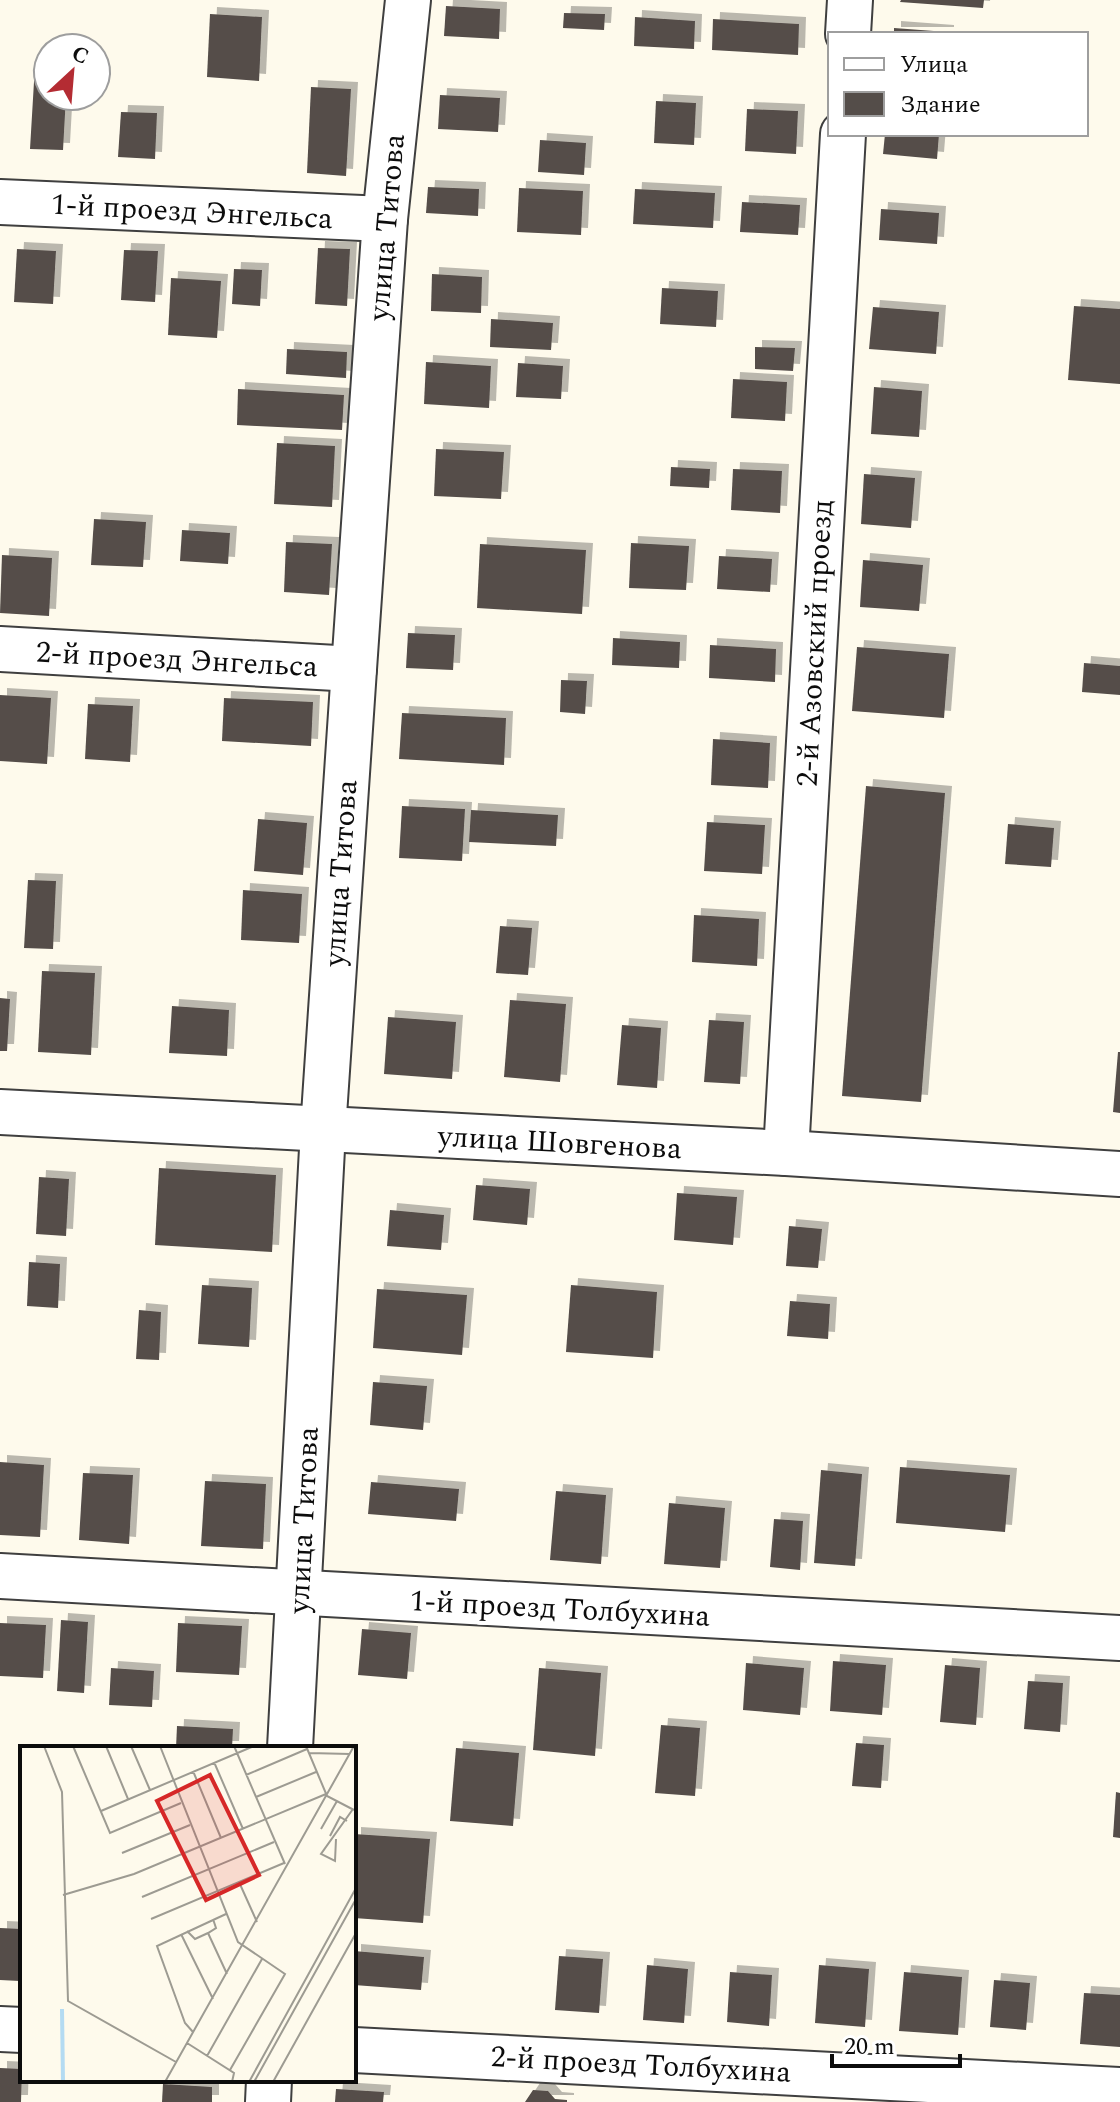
<svg xmlns="http://www.w3.org/2000/svg" width="1120" height="2102" font-family="Spectral,serif">
	<style>
		.building { fill: #544d49; filter: url(#shadow) }
		.lines { fill: none; stroke-linecap: round; stroke-linejoin: round }
		.minor-casing { stroke: #3f3f3f; stroke-width: 48 }
		.minor { stroke: #fff; stroke-width: 44 }
		.labels { text-anchor: middle; stroke-width: 8; stroke-linejoin: round; paint-order: stroke }
		.street-label { font-size: 30px; fill: #0c0c0c; stroke: #fff }
		.inset-river { fill: none; stroke: #b4dbf2; stroke-width: 4 }
		.inset-road { fill: none; stroke: #9d9b92; stroke-width: 2 }
		.view { fill: #d62828; fill-opacity: 0.15; stroke: #d62828; stroke-width: 4 }
		.inset-edge { fill: none; stroke: #0c0c0c; stroke-width: 4 }
	</style>
	<defs>
		<filter id="shadow"><feDropShadow dx="7" dy="-7" stdDeviation="0" flood-color="#0004"/></filter>
	</defs>
	<rect width="100%" height="100%" fill="#fefaec"/>
	<g class="building">
		<polygon points="901,0 984,0 983,8 900,2"/>
		<polygon points="446,6 500,9 499,39 444,36"/>
		<polygon points="564,13 605,14 604,30 563,28"/>
		<polygon points="210,14 262,17 259,81 207,77"/>
		<polygon points="635,17 695,21 694,49 634,46"/>
		<polygon points="713,19 799,24 798,55 712,50"/>
		<polygon points="894,28 947,32 947,34 894,34"/>
		<polygon points="35,65 48,65 48,96 66,96 63,150 30,149"/>
		<polygon points="311,87 351,89 346,176 307,173"/>
		<polygon points="440,95 500,98 498,132 438,129"/>
		<polygon points="656,101 696,103 694,145 654,143"/>
		<polygon points="747,109 798,111 796,154 745,151"/>
		<polygon points="121,112 157,113 155,159 118,157"/>
		<polygon points="885,134 939,134 937,159 883,154"/>
		<polygon points="540,140 586,143 584,175 538,172"/>
		<polygon points="428,187 479,189 478,216 426,213"/>
		<polygon points="519,188 583,191 581,235 517,232"/>
		<polygon points="635,189 715,193 713,228 633,224"/>
		<polygon points="742,202 800,205 798,235 740,232"/>
		<polygon points="881,209 939,213 937,244 879,240"/>
		<polygon points="318,248 350,249 347,306 315,304"/>
		<polygon points="17,249 56,251 53,304 14,302"/>
		<polygon points="124,250 158,251 155,302 121,300"/>
		<polygon points="234,269 262,270 260,306 232,304"/>
		<polygon points="432,274 482,277 481,313 431,311"/>
		<polygon points="171,278 221,281 217,338 168,335"/>
		<polygon points="662,288 718,291 716,327 660,324"/>
		<polygon points="1074,306 1120,309 1120,384 1068,380"/>
		<polygon points="873,307 939,312 936,354 869,349"/>
		<polygon points="491,319 553,323 551,350 490,347"/>
		<polygon points="755,347 795,348 793,371 755,369"/>
		<polygon points="287,349 347,352 346,378 286,374"/>
		<polygon points="426,362 491,366 489,408 424,404"/>
		<polygon points="518,363 563,366 561,399 516,397"/>
		<polygon points="733,379 787,382 785,421 731,418"/>
		<polygon points="874,387 922,391 919,437 871,434"/>
		<polygon points="238,389 344,395 342,430 237,425"/>
		<polygon points="277,443 335,446 332,507 274,504"/>
		<polygon points="436,449 504,452 501,499 434,496"/>
		<polygon points="671,467 710,469 709,488 670,486"/>
		<polygon points="733,469 782,471 780,513 731,510"/>
		<polygon points="864,474 915,478 911,528 861,524"/>
		<polygon points="94,519 146,522 143,567 91,565"/>
		<polygon points="182,530 230,533 228,564 180,561"/>
		<polygon points="286,542 332,544 329,595 284,592"/>
		<polygon points="631,543 689,546 686,590 629,588"/>
		<polygon points="480,544 586,550 582,614 477,608"/>
		<polygon points="2,555 52,558 49,616 0,613"/>
		<polygon points="719,556 772,559 770,592 717,589"/>
		<polygon points="863,560 923,565 919,611 860,607"/>
		<polygon points="408,633 455,635 453,670 406,668"/>
		<polygon points="613,638 680,642 679,668 612,665"/>
		<polygon points="710,645 776,649 775,682 709,678"/>
		<polygon points="857,647 949,654 944,718 852,711"/>
		<polygon points="1084,663 1120,666 1120,695 1082,692"/>
		<polygon points="561,680 587,681 585,714 560,712"/>
		<polygon points="0,695 51,698 47,764 0,761"/>
		<polygon points="224,698 313,702 311,746 222,741"/>
		<polygon points="88,704 133,706 130,762 85,759"/>
		<polygon points="402,713 506,718 504,765 399,759"/>
		<polygon points="713,739 770,743 768,788 711,785"/>
		<polygon points="866,786 945,793 921,1102 842,1096"/>
		<polygon points="402,806 465,809 462,861 399,858"/>
		<polygon points="471,810 558,815 556,846 469,842"/>
		<polygon points="258,819 307,823 303,875 254,871"/>
		<polygon points="707,822 765,825 762,874 704,871"/>
		<polygon points="1008,824 1054,828 1051,867 1005,864"/>
		<polygon points="28,880 56,881 53,949 24,948"/>
		<polygon points="243,890 302,894 299,943 241,940"/>
		<polygon points="694,915 759,919 757,966 692,962"/>
		<polygon points="500,926 532,928 528,975 496,973"/>
		<polygon points="42,971 95,973 91,1055 38,1052"/>
		<polygon points="0,998 10,999 7,1051 0,1051"/>
		<polygon points="510,1000 566,1004 560,1082 504,1077"/>
		<polygon points="172,1006 229,1010 227,1056 169,1053"/>
		<polygon points="388,1017 456,1022 452,1079 384,1074"/>
		<polygon points="709,1020 744,1022 740,1084 704,1082"/>
		<polygon points="622,1025 661,1028 657,1088 617,1085"/>
		<polygon points="1118,1052 1120,1052 1120,1113 1113,1112"/>
		<polygon points="159,1168 276,1175 272,1252 155,1245"/>
		<polygon points="39,1177 69,1179 66,1236 36,1234"/>
		<polygon points="476,1185 530,1189 527,1225 473,1220"/>
		<polygon points="677,1193 737,1197 733,1245 674,1240"/>
		<polygon points="390,1210 444,1215 441,1250 387,1246"/>
		<polygon points="789,1226 822,1229 818,1268 786,1266"/>
		<polygon points="29,1262 60,1264 58,1308 27,1306"/>
		<polygon points="202,1285 252,1288 249,1347 198,1344"/>
		<polygon points="571,1285 657,1292 653,1358 566,1352"/>
		<polygon points="377,1289 467,1295 462,1355 373,1348"/>
		<polygon points="790,1301 830,1304 828,1339 787,1336"/>
		<polygon points="139,1310 161,1312 159,1360 136,1359"/>
		<polygon points="373,1382 427,1386 423,1430 370,1425"/>
		<polygon points="0,1462 44,1465 40,1537 0,1535"/>
		<polygon points="900,1467 1010,1475 1005,1532 896,1523"/>
		<polygon points="821,1470 862,1474 855,1566 814,1563"/>
		<polygon points="83,1473 133,1475 129,1544 79,1540"/>
		<polygon points="205,1481 266,1484 263,1549 201,1546"/>
		<polygon points="371,1482 459,1489 456,1521 368,1514"/>
		<polygon points="556,1491 606,1495 601,1564 550,1560"/>
		<polygon points="669,1503 725,1508 720,1568 664,1564"/>
		<polygon points="774,1519 803,1521 800,1570 770,1567"/>
		<polygon points="61,1620 88,1622 84,1693 57,1691"/>
		<polygon points="0,1623 46,1625 43,1678 0,1676"/>
		<polygon points="178,1623 242,1626 239,1675 176,1672"/>
		<polygon points="362,1629 411,1633 407,1679 358,1675"/>
		<polygon points="833,1661 886,1665 882,1715 830,1711"/>
		<polygon points="746,1663 804,1668 800,1715 743,1710"/>
		<polygon points="945,1665 980,1668 976,1725 940,1722"/>
		<polygon points="111,1668 154,1671 152,1707 109,1705"/>
		<polygon points="539,1668 601,1673 595,1756 533,1750"/>
		<polygon points="1028,1681 1063,1683 1060,1732 1024,1729"/>
		<polygon points="661,1725 700,1728 695,1796 655,1793"/>
		<polygon points="177,1726 233,1729 232,1748 176,1748"/>
		<polygon points="856,1743 884,1745 881,1788 852,1786"/>
		<polygon points="456,1748 519,1753 513,1826 450,1821"/>
		<polygon points="1116,1792 1120,1793 1120,1838 1113,1837"/>
		<polygon points="354,1834 430,1839 423,1923 354,1918"/>
		<polygon points="0,1928 22,1929 20,1981 0,1980"/>
		<polygon points="354,1951 424,1957 421,1990 354,1985"/>
		<polygon points="559,1956 603,1959 599,2013 555,2010"/>
		<polygon points="647,1965 688,1969 684,2023 643,2020"/>
		<polygon points="819,1965 869,1969 865,2027 815,2023"/>
		<polygon points="730,1972 772,1975 769,2026 727,2022"/>
		<polygon points="904,1972 962,1977 958,2035 899,2031"/>
		<polygon points="994,1980 1030,1983 1026,2030 990,2027"/>
		<polygon points="1084,1993 1120,1995 1120,2047 1080,2044"/>
		<polygon points="0,2068 22,2069 21,2102 0,2102"/>
		<polygon points="163,2084 212,2087 212,2102 162,2102"/>
		<polygon points="336,2089 384,2092 383,2102 335,2102"/>
		<polygon points="533,2090 548,2091 555,2099 567,2100 567,2102 525,2102"/>
	</g>
	<g class="lines">
		<defs>
			<g id="minor">
				<polyline points="848,34 850,0"/>
				<polyline points="0,202 385,219"/>
				<polyline points="0,649 354,669"/>
				<polyline points="0,1112 786,1153 1120,1174"/>
				<polyline points="786,1153 843,134"/>
				<polyline points="0,1576 1120,1638"/>
				<polyline points="290,1748 323,1130 354,669 385,219 408,0"/>
				<polyline points="0,2029 22,2030"/>
				<polyline points="354,2050 1120,2090"/>
				<polyline points="268,2102 269,2080"/>
			</g>
		</defs>
		<use href="#minor" class="minor-casing"/>
		<use href="#minor" class="minor"/>
	</g>
	<g class="labels">
		<g class="street-label">
			<text transform="translate(192 211) rotate(3)" y="10">1-й проезд Энгельса</text>
			<text transform="translate(386 227) rotate(-85)" y="10">улица Титова</text>
			<text transform="translate(814 643) rotate(-87)" y="10">2-й Азовский проезд</text>
			<text transform="translate(177 659) rotate(3)" y="10">2-й проезд Энгельса</text>
			<text transform="translate(340 873) rotate(-86)" y="10">улица Титова</text>
			<text transform="translate(560 1142) rotate(3)" y="10">улица Шовгенова</text>
			<text transform="translate(303 1520) rotate(-87)" y="10">улица Титова</text>
			<text transform="translate(560 1608) rotate(3)" y="10">1-й проезд Толбухина</text>
			<text transform="translate(641 2064) rotate(3)" y="10">2-й проезд Толбухина</text>
		</g>
	</g>
	<g transform="translate(20 1746)">
		<rect width="336" height="336" fill="#fefaec"/>
		<path class="inset-river" d="M42,263L43,336"/>
		<path class="inset-road" d="M24,0L42,46L48,255L156,316M53,0L90,87L161,57M86,0L108,53M111,0L130,44M140,0L218,196L265,228L210,324M214,0L265,118M286,0L307,50L334,64M289,7L330,8M194,16L223,83M173,25L201,92M226,29L287,3M236,51L296,26M81,65L234,0M301,83L317,55M310,90L320,71L327,75M316,93L315,115L301,108L333,63M102,107L170,79M219,136L237,176M43,149L114,128L306,48M122,151L254,96M131,173L264,117M167,185L175,193L188,187L196,182L193,173M188,187L207,228M161,188L193,253M173,286L165,277L137,200L206,168M167,297L214,327L212,336M187,310L242,213M145,336L334,0M229,336L336,142M234,336L336,153M253,336L336,187"/>
		<path class="view" d="M190,29L239,129L186,154L137,55Z"/>
		<rect width="336" height="336" class="inset-edge"/>
	</g>
	<rect x="828" y="32" width="260" height="104" fill="#ffffff" stroke="#9e9e9e" stroke-width="2"/>
	<rect x="844" y="58" width="40" height="12" fill="#ffffff" stroke="#9e9e9e" stroke-width="2"/>
	<text x="900" y="72" font-size="24" fill="#0c0c0c">Улица</text>
	<rect x="844" y="92" width="40" height="24" fill="#544d49" stroke="#9e9e9e" stroke-width="2"/>
	<text x="900" y="112" font-size="24" fill="#0c0c0c">Здание</text>
	<g transform="translate(72 72) rotate(26)"><circle r="38" fill="#ffffff" stroke="#9e9e9e" stroke-width="2"/>
	<path d="M0-6L14 30L0 20L-14 30Z" fill="#b42c33"/>
	<text y="-12" font-size="22" font-weight="bold" text-anchor="middle" fill="#0c0c0c">С</text>
	</g>
	<path d="M832 2054v12h128v-12" fill="none" stroke="#0c0c0c" stroke-width="4"/>
	<text x="844" y="2054" font-size="24" fill="#0c0c0c" stroke="#ffffff" stroke-width="6" paint-order="stroke">20 m</text>
</svg>
